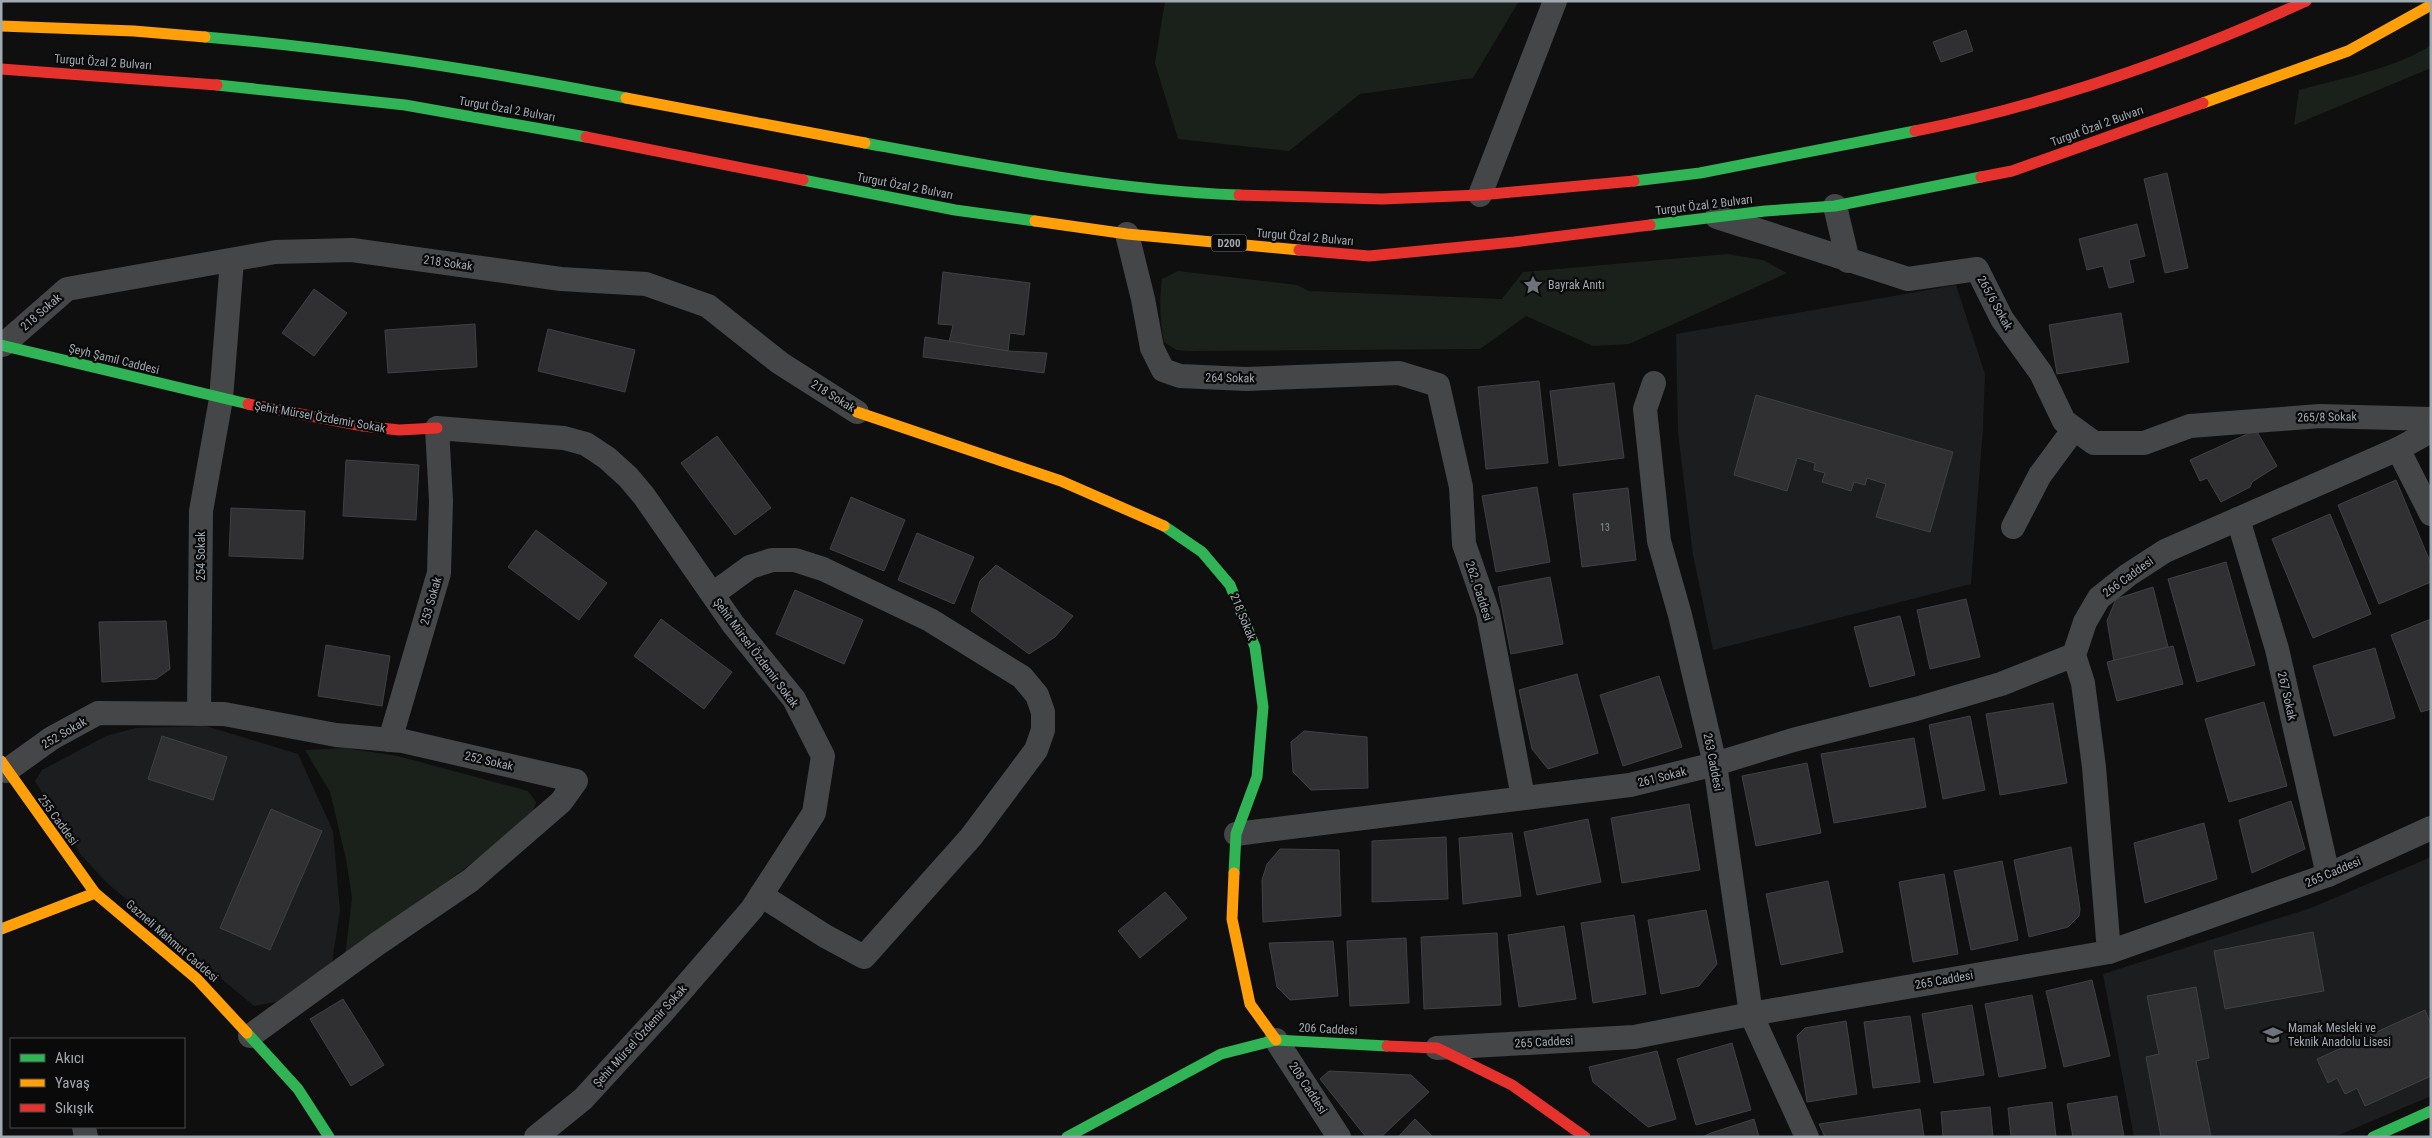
<svg xmlns="http://www.w3.org/2000/svg" width="2432" height="1138" font-family="'Roboto Condensed',sans-serif">
	<style>
		.built { fill: #1c1d1e }
		.green { fill: #1a201a }
		.building { fill: #303032; stroke: #3f4144 }
		.lines { fill: none; stroke-linecap: round; stroke-linejoin: round }
		.street { stroke: #444648; stroke-width: 24 }
		.fast { stroke: #30b455; stroke-width: 11 }
		.slow { stroke: #ff9f0a; stroke-width: 11 }
		.jam { stroke: #e5322d; stroke-width: 11 }
		.labels { text-anchor: middle; stroke-width: 4.5; stroke-linejoin: round; paint-order: stroke }
		.number-label { font-size: 10px; fill: #858b91 }
		.shield { fill: #0a0a0b; stroke: #74797f; stroke-width: 1 }
		.shield-label { font-size: 11px; font-weight: bold; fill: #a1a9b1 }
		.street-label { font-size: 12px; fill: #a1a9b1; stroke: #0a0a0b }
		.poi-label { font-size: 12px; fill: #a1a9b1; stroke: #0a0a0b; text-anchor: start }
	</style>
	<rect width="100%" height="100%" fill="#0f0f10"/>
	<g class="built">
		<polygon points="1956,285 1985,374 1983,428 1971,584 1713,650 1693,555 1678,433 1676,334"/>
		<polygon points="206,726 298,754 333,831 340,911 332,962 301,987 276,1002 254,1006 107,883 81,855 35,781 42,770 106,736 136,728"/>
		<polygon points="2431,857 2431,1096 2334,1137 2134,1137 2103,974 2311,908"/>
	</g>
	<g class="green">
		<polygon points="1165,1 1519,1 1473,78 1360,94 1289,151 1178,139 1155,63"/>
		<path d="M2431,45V68L2294,125L2299,90C2336,80 2400,67 2431,45Z"/>
		<path d="M1727,254L1763,260L1787,273L1629,344L1593,346L1526,316L1480,349L1190,351L1176,350L1164,342C1160,320 1159,301 1162,279L1178,271L1297,285L1309,291L1502,299L1523,272Z"/>
		<polygon points="345,748 398,756 528,791 536,802 533,813 501,842 345,956 352,898 346,859 330,792 305,750"/>
	</g>
	<g class="building">
		<polygon points="1966,30 1973,51 1941,62 1933,42"/>
		<polygon points="2167,173 2188,268 2165,273 2144,179"/>
		<polygon points="2137,224 2145,256 2129,260 2134,282 2109,288 2103,266 2087,270 2079,239"/>
		<polygon points="943,272 1030,283 1024,335 1010,333 1008,351 949,342 953,325 938,324"/>
		<polygon points="314,289 347,313 314,356 282,333"/>
		<polygon points="2121,313 2129,362 2057,374 2049,325"/>
		<polygon points="475,324 477,367 388,373 385,330"/>
		<polygon points="548,329 635,350 625,392 538,371"/>
		<polygon points="925,337 1008,351 1047,353 1044,373 923,357"/>
		<polygon points="1539,381 1548,463 1486,469 1478,387"/>
		<polygon points="1614,383 1624,458 1559,466 1550,391"/>
		<polygon points="1756,395 1953,452 1930,532 1876,517 1886,484 1867,478 1865,485 1854,482 1851,491 1822,482 1825,473 1814,470 1815,463 1797,458 1787,491 1734,475"/>
		<polygon points="2256,430 2277,466 2252,482 2250,487 2221,502 2207,478 2200,481 2190,460"/>
		<polygon points="717,436 771,508 735,535 681,463"/>
		<polygon points="346,460 419,465 416,520 343,516"/>
		<polygon points="2396,480 2431,564 2431,582 2379,604 2338,505"/>
		<polygon points="1537,487 1550,562 1496,572 1482,496"/>
		<polygon points="1628,488 1636,560 1582,567 1573,494"/>
		<polygon points="851,497 905,520 884,571 830,549"/>
		<polygon points="231,508 305,511 303,559 229,556"/>
		<polygon points="2330,514 2371,614 2313,638 2272,539"/>
		<polygon points="536,530 607,583 579,620 508,567"/>
		<polygon points="917,533 974,557 954,604 898,580"/>
		<polygon points="2226,562 2255,665 2197,682 2168,579"/>
		<polygon points="996,565 1073,616 1055,637 1029,654 971,611 980,581"/>
		<polygon points="1550,577 1563,644 1511,654 1498,587"/>
		<polygon points="2153,587 2168,647 2114,661 2107,621 2116,599"/>
		<polygon points="795,590 863,620 844,664 776,634"/>
		<polygon points="1966,599 1980,657 1930,669 1917,610"/>
		<polygon points="1900,616 1915,675 1870,687 1854,627"/>
		<polygon points="661,619 732,672 704,709 634,656"/>
		<polygon points="2431,619 2431,709 2421,712 2391,635"/>
		<polygon points="166,621 170,669 156,679 102,682 99,622"/>
		<polygon points="326,645 390,656 382,706 318,696"/>
		<polygon points="2173,646 2183,684 2117,701 2107,662"/>
		<polygon points="2375,648 2395,718 2334,736 2313,666"/>
		<polygon points="1577,674 1598,753 1548,769 1532,749 1519,690"/>
		<polygon points="1659,676 1682,747 1623,766 1600,695"/>
		<polygon points="2264,702 2287,786 2229,802 2205,719"/>
		<polygon points="2053,703 2067,783 2000,795 1986,714"/>
		<polygon points="1970,716 1985,790 1943,799 1929,725"/>
		<polygon points="1304,731 1367,737 1368,788 1311,790 1293,772 1291,742"/>
		<polygon points="162,736 227,757 213,800 148,779"/>
		<polygon points="1914,738 1926,807 1834,823 1821,754"/>
		<polygon points="1807,763 1821,833 1756,846 1742,776"/>
		<polygon points="2291,801 2305,849 2252,873 2239,820"/>
		<polygon points="1689,804 1700,870 1622,883 1611,818"/>
		<polygon points="271,809 322,831 270,950 220,928"/>
		<polygon points="1588,819 1601,882 1537,895 1524,832"/>
		<polygon points="2204,823 2217,879 2145,903 2134,843"/>
		<polygon points="1512,833 1521,896 1463,904 1459,838"/>
		<polygon points="1446,837 1448,899 1372,902 1372,841"/>
		<polygon points="2071,847 2080,909 2079,916 2068,927 2029,937 2014,860"/>
		<polygon points="1280,849 1339,850 1341,916 1263,922 1262,880 1267,864"/>
		<polygon points="2002,861 2018,940 1971,950 1954,871"/>
		<polygon points="1944,874 1958,954 1913,962 1899,882"/>
		<polygon points="1828,881 1843,952 1781,965 1766,894"/>
		<polygon points="1165,892 1187,918 1140,958 1118,931"/>
		<polygon points="1706,910 1717,964 1699,986 1661,994 1648,920"/>
		<polygon points="1634,915 1646,994 1593,1003 1581,923"/>
		<polygon points="1564,926 1576,999 1519,1007 1508,935"/>
		<polygon points="2313,932 2324,991 2225,1009 2214,951"/>
		<polygon points="1497,933 1501,1005 1424,1009 1421,937"/>
		<polygon points="1406,938 1409,1003 1350,1006 1347,941"/>
		<polygon points="1333,941 1338,996 1290,1000 1277,987 1269,943"/>
		<polygon points="2092,980 2110,1056 2064,1067 2046,991"/>
		<polygon points="2196,987 2209,1058 2196,1061 2211,1137 2161,1137 2146,1057 2159,1054 2147,996"/>
		<polygon points="2032,995 2046,1068 1999,1077 1985,1004"/>
		<polygon points="343,999 384,1065 351,1086 310,1019"/>
		<polygon points="1972,1005 1984,1075 1934,1083 1922,1014"/>
		<polygon points="2425,1010 2431,1024 2431,1076 2365,1106 2357,1088 2345,1094 2337,1078 2328,1083 2317,1059"/>
		<polygon points="1910,1016 1920,1082 1873,1088 1864,1022"/>
		<polygon points="1846,1021 1857,1094 1807,1102 1797,1036 1805,1028"/>
		<polygon points="1732,1043 1751,1110 1696,1125 1677,1059"/>
		<polygon points="1657,1051 1676,1119 1648,1127 1593,1082 1589,1067"/>
		<polygon points="1329,1071 1411,1075 1429,1092 1381,1137 1366,1137 1320,1079"/>
		<polygon points="2117,1096 2124,1137 2073,1137 2067,1104"/>
		<polygon points="2052,1102 2056,1137 2011,1137 2008,1108"/>
		<polygon points="1990,1107 1993,1137 1943,1137 1941,1112"/>
		<polygon points="1920,1109 1924,1137 1825,1137 1819,1124"/>
		<polygon points="1415,1119 1433,1137 1398,1137"/>
		<polygon points="1754,1119 1759,1137 1702,1137 1711,1133"/>
	</g>
	<g class="lines">
		<g class="street">
			<polyline points="1480,195 1555,1"/>
			<polyline points="1835,206 1848,261"/>
			<polyline points="1717,217 1908,279 1977,269 2002,319 2041,373 2064,421 2094,443 2144,443 2190,426 2320,416 2431,419"/>
			<polyline points="1127,234 1143,299 1152,348 1163,370 1180,376 1246,379 1399,373 1438,385 1461,487 1464,544 1488,613 1523,797"/>
			<polyline points="3,345 67,289 275,252 352,250 561,279 646,284 708,306 780,363 857,412"/>
			<polyline points="1654,383 1645,409 1659,541 1680,615 1715,764 1751,1014 1807,1137"/>
			<polyline points="2398,449 2431,514"/>
			<polyline points="2238,519 2277,649 2328,875"/>
			<polyline points="2013,527 2040,475 2074,429"/>
			<polyline points="713,594 750,567 772,560 795,560 823,569 930,620 1022,677 1037,695 1043,712 1043,730 1036,750 971,837 864,957 825,936 761,895"/>
			<polyline points="199,714 201,511 221,399 232,260"/>
			<polyline points="390,740 439,573 441,501 437,428 564,438 586,444 607,458 628,477 644,496 733,624 794,699 823,756 814,813 752,909 662,1013 583,1099 536,1137"/>
			<polyline points="6,771 52,738 98,713 224,714 336,735 403,741 576,781 561,802 471,880 377,944 250,1036"/>
			<polyline points="1236,834 1630,785 1715,764 1793,740 1916,709 2001,684 2074,655"/>
			<polyline points="2109,952 2094,767 2083,683 2074,655 2085,622 2099,598 2128,575 2165,551 2398,449 2431,431"/>
			<polyline points="1276,1040 1339,1137"/>
			<polyline points="1437,1048 1634,1037 1751,1014 2109,952 2328,875 2431,828"/>
			<polyline points="84,1127 86,1137"/>
		</g>
		<g class="fast">
			<path d="M205,37C346,49 486,71 626,98"/>
			<polyline points="217,85 405,105 586,137"/>
			<path d="M865,143C989,166 1112,190 1239,195"/>
			<polyline points="803,180 955,210 1035,221"/>
			<polyline points="1634,181 1700,173 1915,131"/>
			<polyline points="1650,225 1765,211 1835,206 1981,177"/>
			<polyline points="1,345 248,404"/>
			<polyline points="1164,526 1202,552 1230,585 1255,647 1263,707 1257,777 1236,834 1234,873"/>
			<polyline points="247,1033 298,1089 329,1137"/>
			<polyline points="1067,1137 1221,1054 1276,1040 1387,1046"/>
			<polyline points="2373,1137 2431,1111"/>
		</g>
		<g class="slow">
			<polyline points="1,26 134,31 205,37"/>
			<polyline points="626,98 865,143"/>
			<polyline points="2203,103 2348,51 2431,5"/>
			<polyline points="1035,221 1127,234 1299,250"/>
			<polyline points="857,412 1061,481 1164,526"/>
			<polyline points="1,761 95,893 197,979 247,1033"/>
			<polyline points="1234,873 1232,919 1250,1004 1276,1040"/>
			<polyline points="1,929 95,893"/>
		</g>
		<g class="jam">
			<polyline points="1,69 217,85"/>
			<path d="M1915,131C2050,104 2181,58 2306,1"/>
			<polyline points="586,137 803,180"/>
			<polyline points="1981,177 2012,171 2203,103"/>
			<polyline points="1239,195 1382,199 1480,195 1634,181"/>
			<polyline points="1299,250 1369,256 1514,242 1650,225"/>
			<polyline points="248,404 363,426 399,430 437,428"/>
			<polyline points="1387,1046 1437,1048 1512,1085 1585,1137"/>
		</g>
	</g>
	<defs>
		<symbol id="sight-bare" viewBox="-9 -9 18 18"><path d="M0-6L1.8-2.2L6-1.7L2.9 1.2L3.7 5.4L0 3.3L-3.7 5.4L-2.9 1.2L-6-1.7L-1.8-2.2Z" fill="#6e7379" stroke="#0a0a0b" stroke-width="2.5" paint-order="stroke"/></symbol>
		<symbol id="school-bare" viewBox="-9 -9 18 18"><path d="M0-5L7-2L0 1L-7-2ZM-4 1L0 2.5L4 1V4Q0 6-4 4Z" fill="#6e7379" stroke="#0a0a0b" stroke-width="2.5" paint-order="stroke"/></symbol>
	</defs>
	<g fill-rule="evenodd">
		<use href="#sight-bare" x="1519" y="271" width="28" height="28"/>
		<use href="#school-bare" x="2259" y="1021" width="28" height="28"/>
	</g>
	<g class="labels">
		<g class="number-label">
			<text x="1605" y="531">13</text>
		</g>
		<rect class="shield" x="1211.5" y="234.5" width="35" height="17" rx="4"/>
		<g class="shield-label">
			<text x="1229" y="247">D200</text>
		</g>
		<g class="street-label">
			<text transform="translate(103 62) rotate(4)" y="4">Turgut Özal 2 Bulvarı</text>
			<text transform="translate(507 109) rotate(10)" y="4">Turgut Özal 2 Bulvarı</text>
			<text transform="translate(2097 126) rotate(-20)" y="4">Turgut Özal 2 Bulvarı</text>
			<text transform="translate(905 186) rotate(11)" y="4">Turgut Özal 2 Bulvarı</text>
			<text transform="translate(1704 205) rotate(-7)" y="4">Turgut Özal 2 Bulvarı</text>
			<text transform="translate(1305 237) rotate(5)" y="4">Turgut Özal 2 Bulvarı</text>
			<text transform="translate(448 263) rotate(8)" y="4">218 Sokak</text>
			<text transform="translate(1995 303) rotate(61)" y="4">265/6 Sokak</text>
			<text transform="translate(41 312) rotate(-41)" y="4">218 Sokak</text>
			<text transform="translate(114 359) rotate(14)" y="4">Şeyh Şamil Caddesi</text>
			<text transform="translate(1230 378) rotate(1)" y="4">264 Sokak</text>
			<text transform="translate(833 396) rotate(32)" y="4">218 Sokak</text>
			<text transform="translate(320 417) rotate(10)" y="4">Şehit Mürsel Özdemir Sokak</text>
			<text transform="translate(2327 417) rotate(-1)" y="4">265/8 Sokak</text>
			<text transform="translate(201 556) rotate(-90)" y="4">254 Sokak</text>
			<text transform="translate(2128 577) rotate(-36)" y="4">266 Caddesi</text>
			<text transform="translate(1479 591) rotate(72)" y="4">262. Caddesi</text>
			<text transform="translate(431 601) rotate(-74)" y="4">253 Sokak</text>
			<text transform="translate(1243 617) rotate(68)" y="4">218 Sokak</text>
			<text transform="translate(756 653) rotate(53)" y="4">Şehit Mürsel Özdemir Sokak</text>
			<text transform="translate(2287 696) rotate(77)" y="4">267 Sokak</text>
			<text transform="translate(64 733) rotate(-30)" y="4">252 Sokak</text>
			<text transform="translate(489 761) rotate(13)" y="4">252 Sokak</text>
			<text transform="translate(1713 762) rotate(79)" y="4">263 Caddesi</text>
			<text transform="translate(1662 777) rotate(-14)" y="4">261 Sokak</text>
			<text transform="translate(58 820) rotate(54)" y="4">255 Caddesi</text>
			<text transform="translate(2333 872) rotate(-23)" y="4">265 Caddesi</text>
			<text transform="translate(172 941) rotate(41)" y="4">Gazneli Mahmut Caddesi</text>
			<text transform="translate(1944 980) rotate(-10)" y="4">265 Caddesi</text>
			<text transform="translate(1328 1029) rotate(3)" y="4">206 Caddesi</text>
			<text transform="translate(640 1036) rotate(-48)" y="4">Şehit Mürsel Özdemir Sokak</text>
			<text transform="translate(1544 1042) rotate(-3)" y="4">265 Caddesi</text>
			<text transform="translate(1308 1088) rotate(57)" y="4">208 Caddesi</text>
		</g>
		<g class="poi-label">
			<text x="1548" y="289">Bayrak Anıtı</text>
			<text x="2288" y="1032">Mamak Mesleki ve<tspan x="2288" dy="14">Teknik Anadolu Lisesi</tspan></text>
		</g>
	</g>
	<rect width="2432" height="1138" fill="none" stroke="#a1a9b1" stroke-width="5"/>
	<rect x="10" y="1038" width="175" height="90" fill="#0a0a0b" stroke="#464a4d"/>
	<rect x="20" y="1054" width="25" height="8" fill="#30b455" stroke="#464a4d"/>
	<text x="55" y="1063" font-size="15" fill="#a1a9b1">Akıcı</text>
	<rect x="20" y="1079" width="25" height="8" fill="#ff9f0a" stroke="#464a4d"/>
	<text x="55" y="1088" font-size="15" fill="#a1a9b1">Yavaş</text>
	<rect x="20" y="1104" width="25" height="8" fill="#e5322d" stroke="#464a4d"/>
	<text x="55" y="1113" font-size="15" fill="#a1a9b1">Sıkışık</text>
</svg>
